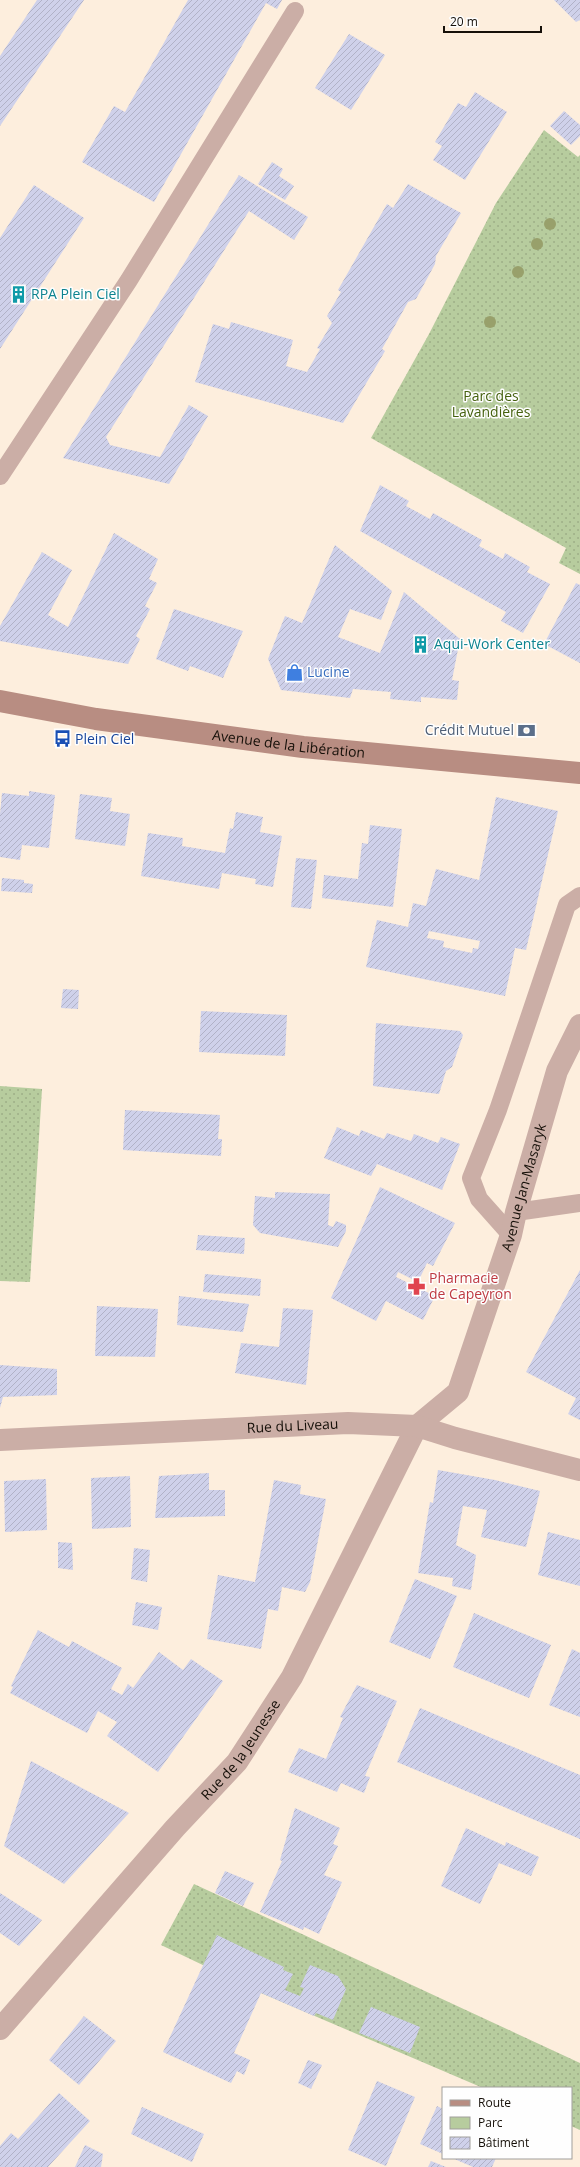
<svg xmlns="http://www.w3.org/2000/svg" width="580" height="2167" font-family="'Open Sans',sans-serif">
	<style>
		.green { fill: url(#green-dots) }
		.building { fill: url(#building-hatch); fill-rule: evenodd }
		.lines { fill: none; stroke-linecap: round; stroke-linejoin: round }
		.service { stroke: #cbaea6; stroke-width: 18 }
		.minor { stroke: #cbaea6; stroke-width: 22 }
		.tertiary { stroke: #cbaea6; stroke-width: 22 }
		.secondary { stroke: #b88d82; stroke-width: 22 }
		.tree { fill: #98a06b }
		.labels { text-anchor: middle; stroke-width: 3; stroke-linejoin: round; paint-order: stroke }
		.culture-label { font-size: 14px; fill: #0d838f; stroke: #fefefe; text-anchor: start }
		.park-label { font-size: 14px; fill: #45610e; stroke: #fefefe }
		.shop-label { font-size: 14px; fill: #366cbe; stroke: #fefefe; text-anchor: start }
		.service-label { font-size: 14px; fill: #4e5e75; stroke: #fefefe; text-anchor: end }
		.transit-label { font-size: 14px; fill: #164399; stroke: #fefefe; text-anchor: start }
		.street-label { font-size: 14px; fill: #161009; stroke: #fefefe }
		.health-label { font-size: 14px; fill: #be3a42; stroke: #fefefe; text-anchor: start }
	</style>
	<defs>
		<pattern id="green-dots" width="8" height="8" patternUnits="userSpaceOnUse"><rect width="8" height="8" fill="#b7cc9e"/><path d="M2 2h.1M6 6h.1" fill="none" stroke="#9dae87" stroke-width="1.8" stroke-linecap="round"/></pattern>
		<pattern id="building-hatch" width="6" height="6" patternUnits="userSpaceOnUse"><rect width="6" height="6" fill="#cfd1ea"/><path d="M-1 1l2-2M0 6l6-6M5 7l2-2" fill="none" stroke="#b1b2c7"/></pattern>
	</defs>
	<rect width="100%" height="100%" fill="#fdeedd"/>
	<g class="green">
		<polygon points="544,130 578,157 580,155 580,574 559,563 566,548 371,438 429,334 496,203"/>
		<polygon points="0,1086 42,1089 30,1282 0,1281"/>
		<polygon points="194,1884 580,2063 580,2130 571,2126 571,2088 483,2088 261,1993 161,1945"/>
	</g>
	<g class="building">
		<polygon points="37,0 84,0 0,126 0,56"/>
		<polygon points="188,0 282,0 277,9 266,3 154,202 82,162 114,106 125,112"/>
		<polygon points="554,0 580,0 580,20 576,22"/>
		<polygon points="349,34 385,55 351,110 315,88"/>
		<polygon points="475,92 507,112 465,180 433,160 442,146 435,142 458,103 466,107"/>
		<polygon points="564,111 580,125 580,136 571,145 550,126"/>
		<polygon points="272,162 283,169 279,176 294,186 285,200 258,184"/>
		<polygon points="239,175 308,217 294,240 249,211 106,437 110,445 160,457 189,405 208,416 169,484 63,458"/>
		<polygon points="408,184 461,213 436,256 435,264 416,299 408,302 382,349 385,351 343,423 195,382 213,324 229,329 231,322 293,340 286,366 307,372 320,349 317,348 332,323 327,316 341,292 338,290 387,204 393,208"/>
		<polygon points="34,185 84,218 0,349 0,238"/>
		<polygon points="380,485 409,501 406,506 430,519 433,513 482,540 479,546 503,559 505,553 530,567 527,572 550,584 523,633 501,621 506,612 360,531"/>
		<polygon points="114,533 158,559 149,579 157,583 145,606 150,609 136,636 140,639 128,664 0,641 0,626 42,552 72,570 48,615 68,627"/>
		<polygon points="335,545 392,591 381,620 350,609 338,637 380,653 404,592 460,639 452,680 459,681 457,700 421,697 421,702 390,699 391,692 353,689 350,698 281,690 268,659 285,616 302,623"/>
		<polygon points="576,583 580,585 580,663 544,644"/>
		<polygon points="174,609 243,631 223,678 190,666 188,671 156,659"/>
		<polygon points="29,791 55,795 49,848 22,845 20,860 0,857 0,814 2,793 29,796"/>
		<polygon points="80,794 112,798 110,811 130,814 125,846 75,839"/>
		<path d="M496,797L558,811L526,950L515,948L505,996L366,967L377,920L408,927L413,903L426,906L436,869L479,880ZM429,931L480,941L478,949L473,948L472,953L443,947L444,941L427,938Z"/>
		<polygon points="236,812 263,817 260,832 282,836 273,887 255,884 256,879 222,873 219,889 141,876 148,833 183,838 182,846 225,853 230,828 233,829"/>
		<polygon points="370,825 402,829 393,907 322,898 324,875 358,879 362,843 368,844"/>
		<polygon points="296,858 317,860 311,909 291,907"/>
		<polygon points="2,878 24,880 24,883 33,884 32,893 1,891"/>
		<polygon points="63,989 79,990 78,1009 61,1008"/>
		<polygon points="201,1011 287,1015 285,1056 199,1052"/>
		<polygon points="376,1023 460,1031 463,1035 452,1067 446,1071 439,1094 373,1086"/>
		<polygon points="125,1110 220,1115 218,1139 222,1139 221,1156 123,1150"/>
		<polygon points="337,1127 359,1136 361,1130 384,1139 387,1133 411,1141 414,1134 438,1143 441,1137 460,1144 442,1190 377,1164 371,1176 324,1158"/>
		<polygon points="380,1187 455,1223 433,1266 427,1263 418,1282 398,1272 396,1277 435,1296 423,1320 386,1301 376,1321 331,1298"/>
		<polygon points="275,1192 330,1194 328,1225 333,1227 336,1221 346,1225 346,1231 338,1247 260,1233 253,1225 255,1196 275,1198"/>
		<polygon points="198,1235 245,1238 244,1254 196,1250"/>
		<polygon points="580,1270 580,1420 568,1414 576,1398 526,1372"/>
		<polygon points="205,1274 261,1279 260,1296 203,1292"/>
		<polygon points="179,1296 249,1304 243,1332 177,1325"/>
		<polygon points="97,1306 158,1309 155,1357 95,1356"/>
		<polygon points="283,1308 313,1310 306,1385 235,1373 241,1343 279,1347"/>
		<polygon points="0,1365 57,1369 57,1395 3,1397 0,1408"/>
		<polygon points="438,1470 495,1480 540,1491 526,1547 481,1537 487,1510 463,1506 456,1545 476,1555 471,1590 452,1586 453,1578 418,1573 430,1502 433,1503"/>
		<polygon points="209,1473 209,1490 225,1490 225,1516 155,1518 159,1476"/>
		<polygon points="130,1476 131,1527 92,1529 91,1478"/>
		<polygon points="46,1479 47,1530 5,1532 4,1481"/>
		<polygon points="274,1480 301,1485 300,1494 326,1499 310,1582 305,1592 282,1587 278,1611 268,1609 261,1649 207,1639 218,1575 255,1582"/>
		<polygon points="548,1532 580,1540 580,1586 538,1575"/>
		<polygon points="58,1542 72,1543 73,1570 58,1568"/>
		<polygon points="134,1548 150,1550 147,1582 131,1579"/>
		<polygon points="415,1579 457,1596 430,1659 389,1642"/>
		<polygon points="136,1602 162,1607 158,1630 132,1625"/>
		<polygon points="474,1613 551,1645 529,1698 453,1667"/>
		<polygon points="38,1630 69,1647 72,1641 122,1668 111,1689 122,1695 128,1684 133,1688 159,1652 183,1670 191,1659 223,1681 158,1772 107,1736 117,1722 98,1711 87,1733 10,1693 13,1687 11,1686"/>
		<polygon points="572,1649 580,1653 580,1717 549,1705"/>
		<polygon points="357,1685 397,1701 365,1776 370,1777 364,1793 341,1783 337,1792 288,1772 299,1748 326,1759 343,1718 340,1717"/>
		<polygon points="420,1708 580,1775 580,1839 397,1762"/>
		<polygon points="31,1761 129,1813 64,1884 4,1846"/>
		<polygon points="295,1808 340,1828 333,1844 338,1846 324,1875 342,1882 319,1934 304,1927 303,1930 260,1912 282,1861 280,1860"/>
		<polygon points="466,1828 505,1846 506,1842 539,1857 531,1876 499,1863 480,1904 441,1886"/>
		<polygon points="225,1871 254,1883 243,1906 215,1893"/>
		<polygon points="0,1893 42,1920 19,1946 0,1933"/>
		<polygon points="217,1935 284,1967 283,1970 293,1974 285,1990 300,1996 304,1988 300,1987 310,1965 338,1976 346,1989 333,2020 316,2013 314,2016 261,1993 234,2053 250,2060 244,2075 237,2071 231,2083 163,2052"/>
		<polygon points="371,2007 420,2027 410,2053 359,2033"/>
		<polygon points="84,2016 116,2041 79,2085 49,2060"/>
		<polygon points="308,2060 322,2065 311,2089 298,2083"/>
		<polygon points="377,2081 415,2097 386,2166 348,2150"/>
		<polygon points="59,2093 90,2121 48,2167 0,2167 0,2146 11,2133 18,2139"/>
		<polygon points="437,2106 443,2109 443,2154 420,2144"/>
		<polygon points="142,2107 204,2134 192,2162 131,2134"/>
		<polygon points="85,2145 103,2154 101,2167 75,2167"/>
		<polygon points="452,2158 496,2158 492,2167 473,2167"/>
		<polygon points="431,2161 446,2167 428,2167"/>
	</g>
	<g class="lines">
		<g class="service">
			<polyline points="0,476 129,280 295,11"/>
			<polyline points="516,1212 580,1203"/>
			<polyline points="511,1235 479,1199 471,1178 498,1110 567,905 580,896"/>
		</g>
		<path class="minor" id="s1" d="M0,2029L175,1828L237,1762L292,1677L417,1426L458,1392L511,1235L516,1212L557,1071L580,1025"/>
		<path class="tertiary" id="s2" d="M0,1440L348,1423L417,1426L455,1438L580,1470"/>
		<path class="secondary" id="s3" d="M0,701L96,719L303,747L580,773"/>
	</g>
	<g class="tree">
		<circle cx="550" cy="224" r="6"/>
		<circle cx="537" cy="244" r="6"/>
		<circle cx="518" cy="272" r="6"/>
		<circle cx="490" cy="322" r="6"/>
	</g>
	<defs>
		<symbol id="building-bare" viewBox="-9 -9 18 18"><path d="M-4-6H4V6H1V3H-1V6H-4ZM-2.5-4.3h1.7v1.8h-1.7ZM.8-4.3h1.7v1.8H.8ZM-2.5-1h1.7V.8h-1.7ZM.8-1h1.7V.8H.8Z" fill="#0f9aa8" stroke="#fefefe" stroke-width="2.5" paint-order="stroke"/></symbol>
		<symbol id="shop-bare" viewBox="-9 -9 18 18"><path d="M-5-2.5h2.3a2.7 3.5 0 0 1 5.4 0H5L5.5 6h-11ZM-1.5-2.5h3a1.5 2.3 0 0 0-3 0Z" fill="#3f7fe0" stroke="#fefefe" stroke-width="2.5" paint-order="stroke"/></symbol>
		<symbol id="bank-bare" viewBox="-9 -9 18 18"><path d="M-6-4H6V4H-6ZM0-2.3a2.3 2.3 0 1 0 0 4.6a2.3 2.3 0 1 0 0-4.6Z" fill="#5c6f8a" stroke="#fefefe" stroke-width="2.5" paint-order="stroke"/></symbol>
		<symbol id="bus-bare" viewBox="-9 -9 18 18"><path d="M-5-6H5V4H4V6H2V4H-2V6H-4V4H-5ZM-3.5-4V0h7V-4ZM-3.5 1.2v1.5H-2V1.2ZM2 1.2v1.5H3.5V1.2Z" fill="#1a4fb4" stroke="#fefefe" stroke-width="2.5" paint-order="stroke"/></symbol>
		<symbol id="pharmacy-bare" viewBox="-9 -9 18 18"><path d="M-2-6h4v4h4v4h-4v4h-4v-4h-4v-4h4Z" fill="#e0444e" stroke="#fefefe" stroke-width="2.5" paint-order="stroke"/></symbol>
	</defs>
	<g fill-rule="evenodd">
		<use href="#building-bare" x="6" y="282" width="25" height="25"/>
		<use href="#building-bare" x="408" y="632" width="25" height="25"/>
		<use href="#shop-bare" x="282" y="660" width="25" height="25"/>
		<use href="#bank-bare" x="514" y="718" width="25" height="25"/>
		<use href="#bus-bare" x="50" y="726" width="25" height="25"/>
		<use href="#pharmacy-bare" x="404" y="1274" width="25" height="25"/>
	</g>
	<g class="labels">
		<g class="culture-label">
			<text x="31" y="299">RPA Plein Ciel</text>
			<text x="434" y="649">Aqui-Work Center</text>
		</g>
		<g class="park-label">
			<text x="491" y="401">Parc des<tspan x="491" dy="16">Lavandières</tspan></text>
		</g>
		<g class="shop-label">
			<text x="307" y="677">Lucine</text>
		</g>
		<g class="service-label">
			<text x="514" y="735">Crédit Mutuel</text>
		</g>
		<g class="transit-label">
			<text x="75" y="744">Plein Ciel</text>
		</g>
		<g class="street-label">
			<text dy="5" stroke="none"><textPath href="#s3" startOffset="292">Avenue de la Libération</textPath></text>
			<text dy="5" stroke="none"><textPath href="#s1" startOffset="1007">Avenue Jan-Masaryk</textPath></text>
			<text dy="5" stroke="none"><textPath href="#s2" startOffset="293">Rue du Liveau</textPath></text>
			<text dy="5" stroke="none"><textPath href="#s1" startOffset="369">Rue de la Jeunesse</textPath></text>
		</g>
		<g class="health-label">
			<text x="429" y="1283">Pharmacie<tspan x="429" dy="16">de Capeyron</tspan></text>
		</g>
	</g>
	<rect x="442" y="2087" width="130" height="72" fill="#fefefe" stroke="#a19f9c"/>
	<rect x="450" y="2100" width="20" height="6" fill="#b88d82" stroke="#a19f9c"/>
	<text x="478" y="2107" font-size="12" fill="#161009">Route</text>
	<rect x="450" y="2117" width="20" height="12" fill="#b7cc9e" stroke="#a19f9c"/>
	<text x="478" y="2127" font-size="12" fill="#161009">Parc</text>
	<rect x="450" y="2137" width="20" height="12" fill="url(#building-hatch)" stroke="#a19f9c"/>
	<text x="478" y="2147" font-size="12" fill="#161009">Bâtiment</text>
	<path d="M444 26v6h97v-6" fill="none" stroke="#161009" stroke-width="2"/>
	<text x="450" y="26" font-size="12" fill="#161009" stroke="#fefefe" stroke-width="3" paint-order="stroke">20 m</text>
</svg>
